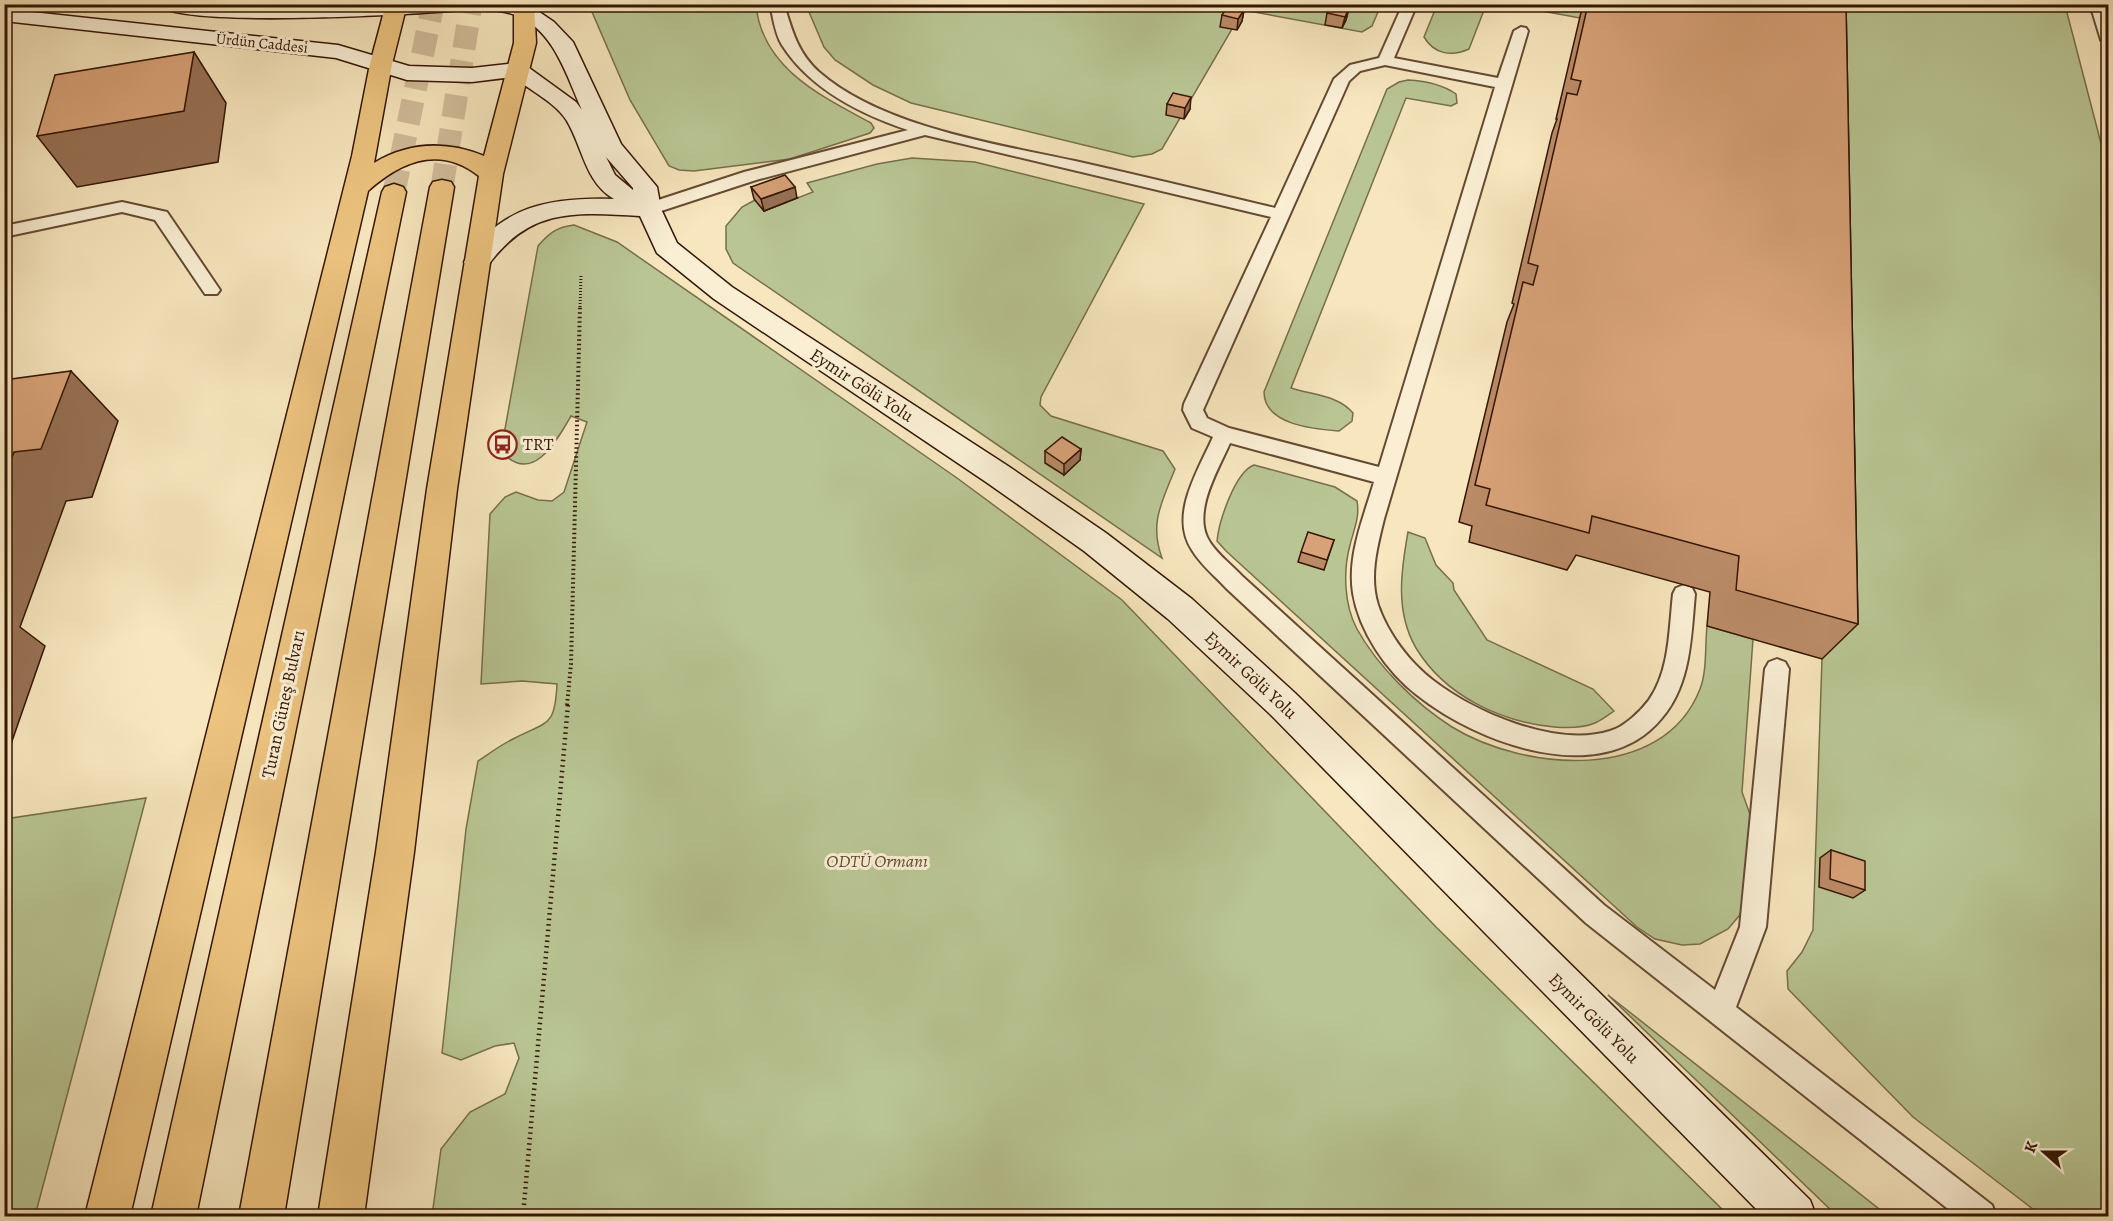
<svg xmlns="http://www.w3.org/2000/svg" width="2113" height="1221" font-family="Alegreya,serif">
	<style>
		.green { fill: #b9c694; stroke: #766e4c; stroke-width: 1.5 }
		.lines { fill: none; stroke-linecap: round; stroke-linejoin: round }
		.primary-tunnel { stroke: #d0bc99; stroke-width: 23; stroke-dasharray: 23 12; stroke-linecap: butt }
		.lane-casing { stroke: #654a32; stroke-width: 4 }
		.secondary-casing { stroke: #341603; stroke-width: 3 }
		.primary-casing { stroke: #341603; stroke-width: 3 }
		.path-far2 { stroke: #341603; stroke-width: 3; stroke-dasharray: 1 2; stroke-linecap: butt }
		.path-far1 { stroke: #341603; stroke-width: 4; stroke-dasharray: 1.5 3; stroke-linecap: butt }
		.path { stroke: #341603; stroke-width: 4.5; stroke-dasharray: 1.5 4; stroke-linecap: butt }
		.lane { fill: #faefd5; fill-rule: evenodd }
		.secondary { fill: #faefd5; fill-rule: evenodd }
		.primary { fill: #ecc37f; fill-rule: evenodd }
		.wall { fill: #ba8b67; stroke: #341603; stroke-width: 1.5 }
		.shaded-wall { fill: #977154; stroke: #341603; stroke-width: 1.5 }
		.building { fill: #d8a278; stroke: #341603; stroke-width: 1.5 }
		.labels { text-anchor: middle; stroke-width: 6; stroke-linejoin: round; paint-order: stroke }
		.far-street-label { font-size: 15px; fill: #341603; stroke: #faefd5 }
		.street-label { font-size: 18px; fill: #341603; stroke: #faefd5 }
		.poi-label { font-size: 18px; fill: #341603; stroke: #faefd5; text-anchor: start }
		.park-label { font-size: 18px; font-style: italic; fill: #5c4b2e; stroke: #faefd5 }
	</style>
	<rect width="100%" height="100%" fill="#f7e6be"/>
	<filter id="stains"><feTurbulence type="fractalNoise" baseFrequency=".00333" numOctaves="4"/><feColorMatrix values="0 0 0 0 .2 0 0 0 0 .09 0 0 0 0 .02 0 0 0 .5 -.17"/></filter>
	<radialGradient id="worn" r=".72"><stop offset=".6" stop-color="#630" stop-opacity="0"/><stop offset="1" stop-color="#630" stop-opacity=".3"/></radialGradient>
	<g class="green">
		<path d="M589,5H756C762,68 821,96 871,123L874,128L870,133L790,159L694,171L679,170L669,166L630,100Z"/>
		<polygon points="806,5 1381,5 1372,26 1362,32 1243,10 1162,149 1152,154 1133,157 911,103 873,85 835,60 824,47"/>
		<path d="M1437,5H1486L1469,49C1451,57 1434,54 1424,37Z"/>
		<polygon points="1509,5 1592,5 1580,18"/>
		<polygon points="1822,5 2065,5 2108,170 2108,1216 2042,1216 1913,1117 1788,989 1787,971 1802,952 1813,930 1822,659"/>
		<path d="M1408,80C1425,81 1442,84 1456,94L1457,103L1451,106L1406,98L1291,388C1312,395 1338,395 1353,413L1352,421L1339,431C1314,429 1264,425 1264,392L1387,89L1399,82Z"/>
		<path d="M912,158L975,162L1144,204L1041,397L1040,405L1051,416L1163,451L1175,469C1162,502 1149,523 1162,558L733,263L726,249V226L742,207L755,200L764,211L813,192L807,183L877,164Z"/>
		<path d="M574,225L617,242L957,478L1122,600L1436,927L1729,1216H432L441,1149L470,1112L505,1094L519,1058L514,1043L495,1046L461,1060L442,1053L466,829L478,761C490,753 502,744 515,738C548,721 555,727 557,684L522,681L481,684L490,514L505,497L516,492L538,500L552,501L564,492L587,422L571,416C557,440 532,487 501,451L538,246C549,233 557,227 574,225Z"/>
		<path d="M1254,465L1335,487L1357,501C1360,517 1354,529 1350,545C1343,571 1344,605 1357,629C1378,667 1416,704 1452,727C1524,771 1663,784 1700,689C1707,672 1705,645 1707,626L1753,639L1742,792L1752,820L1746,902L1739,916L1728,929L1700,944L1682,945L1655,939L1637,927L1226,551L1217,541C1219,521 1235,472 1254,465Z"/>
		<path d="M1408,532L1425,538L1436,565L1453,583L1454,590L1487,640L1593,689L1614,711C1608,715 1602,720 1595,723C1583,728 1567,728 1554,727C1501,722 1445,696 1416,648C1395,612 1401,571 1408,532Z"/>
		<polygon points="146,798 35,1216 5,1216 5,819"/>
		<polygon points="1608,995 1888,1216 1837,1216"/>
	</g>
	<g class="lines">
		<g class="primary-tunnel">
			<polyline points="442,187 471,4"/>
			<polyline points="394,192 433,4"/>
		</g>
		<defs>
			<g id="lane">
				<path d="M770,4H784C792,31 798,53 819,72C882,127 996,144 1075,161C1142,176 1208,192 1275,208L1334,79L1350,65L1379,58L1403,4H1417L1394,58L1498,78L1514,31L1521,27L1526,28L1528,31L1384,519C1377,547 1369,577 1378,605C1388,634 1410,663 1434,681C1476,713 1557,748 1610,731C1624,727 1640,712 1649,700C1670,670 1669,629 1673,594L1676,588L1684,585L1692,588L1695,594C1691,637 1691,685 1661,719C1602,790 1477,743 1417,695C1387,672 1359,631 1353,593C1347,555 1364,517 1374,482L1230,443C1219,468 1194,509 1207,537C1214,552 1231,564 1242,576L1604,905L1715,990L1740,927L1765,669L1769,662L1777,659L1785,662L1789,669L1766,927L1736,1007L1992,1205L1996,1216H1957L1586,923L1226,588C1215,576 1201,565 1192,550C1169,515 1198,471 1213,437L1192,428L1183,410L1184,404L1271,217L925,135L756,180L655,213H643L641,209L643,205L744,172L908,130C860,114 810,89 782,45C775,34 773,17 770,4ZM1385,65L1495,87L1379,467L1229,428L1207,418L1203,410L1349,81L1360,71Z"/>
				<polygon points="2090,4 2104,4 2108,18 2108,44 2101,40"/>
				<polygon points="122,202 167,212 220,290 217,294 205,294 155,220 122,212 4,237 4,226"/>
			</g>
			<g id="secondary">
				<path d="M157,4H471L461,10C422,14 174,29 157,4Z"/>
				<path d="M479,4L532,7L554,22L573,42L621,144L657,187L661,209L677,243L732,287L1008,466L1106,533L1192,599L1295,693L1810,1200L1816,1216H1763L1271,715L1168,619L1084,551L986,482L714,299L657,253L640,216C573,212 528,208 486,268L477,270L468,268L464,262C500,206 550,197 614,199C585,182 583,148 567,121C556,103 530,90 513,77L472,82L407,80L336,58L4,21V9L338,45L409,66L472,68L517,63L525,65L576,102L582,110C567,77 555,32 518,16C508,11 493,11 482,8ZM606,157L633,188V190L615,175Z"/>
			</g>
			<g id="primary">
				<path d="M386,4H407L392,64L374,163C409,142 447,141 484,156L514,43V4H534L536,43L503,174L457,489L414,852L364,1216H318L376,852L427,489L479,176C440,145 401,161 368,191L130,1216H85L352,156L370,64Z"/>
				<polygon points="442,180 451,182 454,187 284,1216 239,1216 430,187 433,182"/>
				<polygon points="394,184 403,187 406,192 196,1216 151,1216 382,192 385,187"/>
			</g>
		</defs>
		<use href="#lane" class="lane-casing"/>
		<use href="#secondary" class="secondary-casing"/>
		<use href="#primary" class="primary-casing"/>
		<polyline class="path-far2" points="580,307 581,275"/>
		<polyline class="path-far1" points="567,705 571,664 580,306"/>
		<polyline class="path" points="523,1216 568,704"/>
		<use href="#lane" class="lane"/>
		<use href="#secondary" class="secondary"/>
		<use href="#primary" class="primary"/>
	</g>
	<g class="wall">
		<polygon points="1583,4 1846,4 1858,624 1822,659 1707,626 1710,592 1576,555 1567,570 1469,542 1472,526 1459,522 1507,322 1514,304 1512,303 1552,133 1557,119 1556,119"/>
		<polygon points="1349,8 1346,20 1342,28 1325,25 1327,13"/>
		<polygon points="1244,10 1242,21 1237,30 1220,27 1222,15"/>
		<polygon points="1167,104 1190,109 1184,119 1166,115"/>
		<polygon points="751,187 797,198 764,211 754,199"/>
		<polygon points="1081,449 1080,460 1064,475 1045,463 1045,451"/>
		<polygon points="1334,540 1324,570 1298,562 1301,552"/>
		<polygon points="1831,850 1865,890 1853,898 1819,887 1820,858"/>
	</g>
	<g class="shaded-wall">
		<polygon points="1349,8 1346,20 1342,28 1345,17"/>
		<polygon points="1244,10 1242,21 1237,30 1238,19"/>
		<polygon points="194,52 226,103 218,162 77,187 37,136"/>
		<polygon points="1191,97 1190,109 1184,119 1185,108"/>
		<polygon points="795,187 797,198 764,211 761,199"/>
		<polygon points="71,371 118,421 92,497 66,501 20,627 45,646 11,744 4,745 4,476 14,452"/>
		<polygon points="1081,449 1080,460 1064,475 1064,464"/>
	</g>
	<g class="building">
		<polygon points="1588,4 1846,4 1858,624 1736,590 1739,556 1592,516 1589,533 1486,505 1490,489 1475,485 1523,282 1533,285 1538,266 1528,263 1567,93 1577,95 1581,81 1571,79"/>
		<polygon points="1332,5 1349,8 1345,17 1327,13"/>
		<polygon points="1227,7 1244,10 1238,19 1222,15"/>
		<polygon points="194,52 184,111 37,136 55,75"/>
		<polygon points="1173,93 1191,97 1185,108 1167,104"/>
		<polygon points="785,175 795,187 761,199 751,187"/>
		<polygon points="71,371 41,449 14,452 4,476 4,380"/>
		<polygon points="1062,437 1081,449 1064,464 1045,451"/>
		<polygon points="1308,532 1334,540 1327,560 1301,552"/>
		<polygon points="1831,850 1865,861 1865,890 1830,879"/>
	</g>
	<defs>
		<symbol id="bus-ring" viewBox="-11 -11 22 22"><circle r="9.5" fill="#faefd5" stroke="#8f2418" stroke-width="1.5"/><path d="M-5-6H5V4H4V6H2V4H-2V6H-4V4H-5ZM-3.5-4V0h7V-4ZM-3.5 1.2v1.5H-2V1.2ZM2 1.2v1.5H3.5V1.2Z" fill="#8f2418"/></symbol>
	</defs>
	<g fill-rule="evenodd">
		<use href="#bus-ring" x="486" y="428" width="33" height="33"/>
	</g>
	<g class="labels">
		<g class="far-street-label">
			<text transform="translate(262 43) rotate(6)" y="5">Ürdün Caddesi</text>
		</g>
		<g class="street-label">
			<text transform="translate(862 385) rotate(33)" y="6">Eymir Gölü Yolu</text>
			<text transform="translate(1251 675) rotate(43)" y="6">Eymir Gölü Yolu</text>
			<text transform="translate(283 704) rotate(-78)" y="6">Turan Güneş Bulvarı</text>
			<text transform="translate(1594 1018) rotate(45)" y="6">Eymir Gölü Yolu</text>
		</g>
		<g class="poi-label">
			<text x="523" y="450">TRT</text>
		</g>
		<g class="park-label">
			<text x="877" y="867">ODTÜ Ormanı</text>
		</g>
	</g>
	<rect width="2113" height="1221" fill="none" stroke="#f7e6be" stroke-width="24"/>
	<rect x="6" y="6" width="2101" height="1209" fill="none" stroke="#341603" stroke-width="3"/>
	<rect x="12" y="12" width="2089" height="1197" fill="none" stroke="#341603" stroke-width="1.5"/>
	<g transform="translate(2044 1152) rotate(291)" stroke="#faefd5" stroke-width="4.5" paint-order="stroke">
	<path d="M0-4.5L10 22L0 15L-10 22Z" fill="#341603"/>
	<text y="-9" font-size="16" font-weight="bold" text-anchor="middle" fill="#341603">K</text>
	</g>
	<rect width="100%" height="100%" filter="url(#stains)"/>
	<rect width="100%" height="100%" fill="url(#worn)"/>
</svg>
